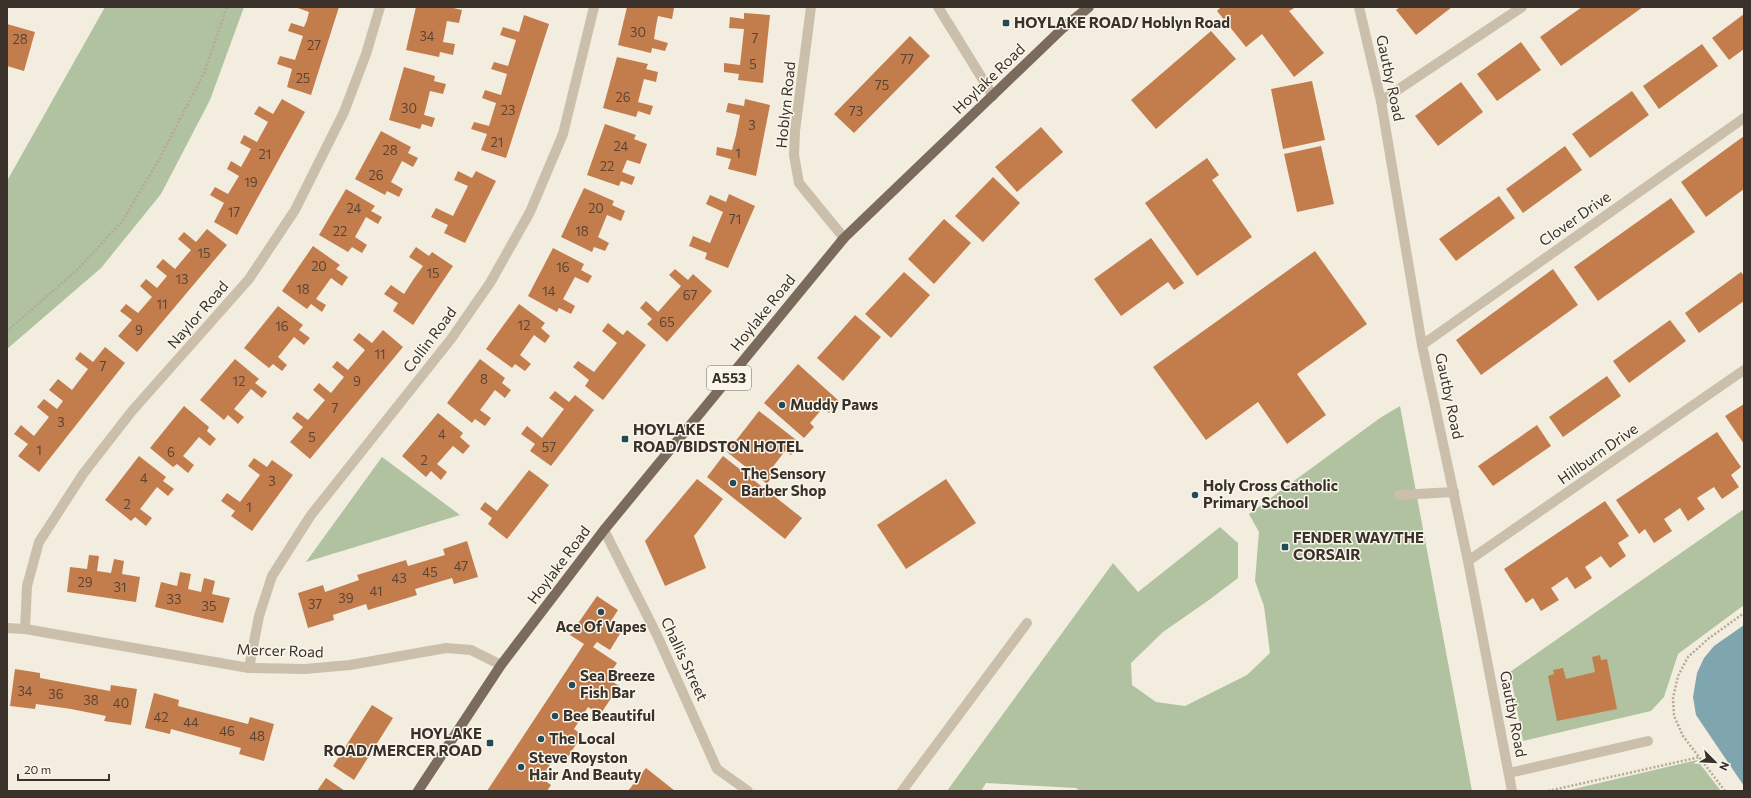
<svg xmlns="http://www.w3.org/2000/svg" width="1751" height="798" font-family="Commissioner,sans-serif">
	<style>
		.green { fill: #b0c29f }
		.water { fill: #7fa5af }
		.building { fill: #c37d4d }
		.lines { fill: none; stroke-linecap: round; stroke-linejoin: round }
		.path { stroke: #b7a995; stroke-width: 2.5; stroke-dasharray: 2 2; stroke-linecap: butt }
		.minor { stroke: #cbbfab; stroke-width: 10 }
		.major { stroke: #7a6b5c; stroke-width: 10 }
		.poi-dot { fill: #204c5a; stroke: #faf6ec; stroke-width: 1.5 }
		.labels { text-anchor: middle; stroke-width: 3; stroke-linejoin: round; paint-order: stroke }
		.number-label { font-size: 13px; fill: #5c4433 }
		.shield { fill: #faf6ec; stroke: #736c64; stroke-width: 1 }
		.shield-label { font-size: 14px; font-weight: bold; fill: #39312a }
		.poi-label { font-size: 15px; font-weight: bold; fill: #39312a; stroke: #faf6ec; text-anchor: start }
		.street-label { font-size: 15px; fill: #39312a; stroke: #faf6ec }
	</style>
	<rect width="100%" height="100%" fill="#f2eddf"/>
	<g class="green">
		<polygon points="105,7 244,7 210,100 161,194 101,268 7,349 7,181"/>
		<polygon points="1400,406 1472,791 1080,791 1076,788 986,783 981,791 947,791 1113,563 1138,592 1220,527 1238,543 1238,578 1209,600 1163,632 1131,663 1132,685 1156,702 1185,706 1247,675 1270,653 1264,606 1255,581 1259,532 1249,514 1380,418"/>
		<polygon points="382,457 460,515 306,562"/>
		<polygon points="1744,509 1744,605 1678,654 1664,697 1651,711 1523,741 1510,672"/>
		<polygon points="1697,760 1721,791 1565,791"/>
	</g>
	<polygon class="water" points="1744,625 1744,786 1696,715 1693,697 1697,673 1704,658 1714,646"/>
	<g class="building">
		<polygon points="295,7 339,7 311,95 287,87 292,69 277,64 280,56 295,60 303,36 288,31 291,23 304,27 307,20 309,12"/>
		<polygon points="416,7 449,7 462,10 459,23 447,21 443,42 455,44 453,55 440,52 439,57 406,50"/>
		<polygon points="627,7 674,8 672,19 658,16 656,26 654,39 668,43 665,51 652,48 651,53 618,45"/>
		<polygon points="1221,7 1296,7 1289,11 1324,53 1294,77 1262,34 1246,47 1217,11"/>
		<polygon points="1400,7 1452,7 1416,35 1396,10"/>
		<polygon points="1582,7 1643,7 1561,66 1540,37"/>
		<polygon points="744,13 770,15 763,83 738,80 739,74 724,72 724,63 740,65 744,29 729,28 730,17 744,19"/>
		<polygon points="1744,14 1744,49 1729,60 1712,38"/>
		<polygon points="524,15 549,24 506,158 481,150 487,134 471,129 474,122 489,126 496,103 482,98 485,90 501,95 507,74 491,69 494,62 508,66 516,40 500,35 503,27 519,32"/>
		<polygon points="7,24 35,32 24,71 7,66"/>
		<polygon points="1211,31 1236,59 1156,129 1131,100"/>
		<polygon points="910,36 930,56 854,133 834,114"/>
		<polygon points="1521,42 1541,70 1497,101 1477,74"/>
		<polygon points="1702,44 1718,66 1659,109 1643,86"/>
		<polygon points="617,57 648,64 646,69 658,72 656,82 644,79 638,102 653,106 650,115 638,111 636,117 603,108"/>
		<polygon points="404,67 435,76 434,81 446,84 443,94 430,91 424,115 435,118 432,127 422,124 420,129 389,120"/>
		<polygon points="1312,81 1325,140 1283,149 1271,89"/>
		<polygon points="1461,82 1483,112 1438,146 1415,116"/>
		<polygon points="1632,91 1649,115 1590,158 1572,134"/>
		<polygon points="282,99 305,112 237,235 214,222 224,203 210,195 215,187 228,194 239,176 227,169 231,161 241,167 251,149 240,143 244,135 257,142 268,122 254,114 259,106 273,114"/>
		<polygon points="745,99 770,105 756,176 728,169 731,159 716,155 717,147 732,150 736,135 740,115 726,112 728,103 744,106"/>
		<polygon points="605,124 636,135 634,139 647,144 640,164 627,160 622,172 635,177 632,185 621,181 619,186 587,175"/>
		<polygon points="1041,127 1063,152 1017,192 995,167"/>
		<polygon points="381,131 411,147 408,153 418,158 413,167 402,161 391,182 403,189 399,197 387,191 385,195 355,179"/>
		<polygon points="1744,136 1744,189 1706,217 1681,182"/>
		<polygon points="1321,146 1334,204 1297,212 1284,154"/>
		<polygon points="1565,146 1582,170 1523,213 1506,189"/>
		<polygon points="1207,158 1219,175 1212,180 1252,237 1197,276 1145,203"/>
		<polygon points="458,171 472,178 476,171 496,181 465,243 444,233 448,225 431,217 436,208 453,216 468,186 454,180"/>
		<polygon points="993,177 1020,203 983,242 955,216"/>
		<polygon points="584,188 614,201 612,205 625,211 621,221 607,215 598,237 609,243 605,251 594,247 592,252 561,237"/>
		<polygon points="346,189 375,206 371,211 382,217 378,224 366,217 355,237 367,245 362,253 352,247 348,252 319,235"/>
		<polygon points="729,194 755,206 728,268 705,259 707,253 689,246 693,236 710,243 723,212 706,204 710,195 726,202"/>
		<polygon points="1499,196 1515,218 1456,261 1439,239"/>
		<polygon points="1671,198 1695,232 1598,301 1574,267"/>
		<polygon points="944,219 971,243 934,284 908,259"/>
		<polygon points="207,229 227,245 137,352 118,336 132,320 120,311 126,304 138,313 152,297 140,286 146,279 157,288 167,276 156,267 163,259 175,269 191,250 178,239 184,232 196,242"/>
		<polygon points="1151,238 1184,283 1174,290 1168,282 1121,316 1094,279"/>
		<polygon points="313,246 340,265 336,269 348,277 342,286 331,278 316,299 326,305 322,312 311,304 307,309 282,291"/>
		<polygon points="416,247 429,256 432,252 453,266 413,325 393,311 398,303 384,294 391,285 404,294 413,280 423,266 409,257"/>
		<polygon points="553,248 584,264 581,270 592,276 588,283 575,277 563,299 575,306 571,314 559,308 557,312 528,296"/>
		<polygon points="1315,251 1367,324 1297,374 1326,415 1287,444 1258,402 1206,440 1153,367"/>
		<polygon points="675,269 688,280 693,274 712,291 667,342 647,324 652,319 640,308 646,301 658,312 681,286 669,275"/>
		<polygon points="1553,269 1578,305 1481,375 1456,340"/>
		<polygon points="904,272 930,295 891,338 865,314"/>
		<polygon points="1741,272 1744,276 1744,301 1699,333 1685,313"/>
		<polygon points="519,304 545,323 541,328 550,336 545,343 534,335 520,355 531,364 525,371 515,364 512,368 486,349"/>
		<polygon points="278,306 303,325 299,330 310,338 304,345 294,337 278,357 287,365 282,371 273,364 269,368 244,348"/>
		<polygon points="855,315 881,337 843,381 817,358"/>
		<polygon points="1670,320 1686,341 1629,383 1613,361"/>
		<polygon points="608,323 623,335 627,330 646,345 603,400 585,386 589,380 573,367 578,361 594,372 617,343 602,331"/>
		<polygon points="383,330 403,347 310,459 290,442 303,427 292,418 297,412 308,420 325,400 313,390 319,383 331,393 344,377 332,367 337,361 348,370 365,350 353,340 359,333 372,343"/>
		<polygon points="105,347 125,363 39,472 18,456 28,444 14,434 21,425 34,436 49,417 37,407 44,399 57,409 63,401 49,390 58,379 72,390 88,369 75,359 80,352 93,362"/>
		<polygon points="235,359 259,379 255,383 267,392 262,398 251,389 234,409 244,417 238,424 228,415 224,420 200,400"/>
		<polygon points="480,359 505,378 502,383 511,390 505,398 495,390 480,410 491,418 485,426 475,419 472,423 447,403"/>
		<polygon points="798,364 839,401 829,413 823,408 810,423 814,427 804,438 764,403"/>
		<polygon points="1607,376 1621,396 1563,437 1549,417"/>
		<polygon points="555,391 569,402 575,395 594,410 551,466 530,451 535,444 521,434 527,426 542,438 564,409 549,398"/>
		<polygon points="1744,404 1744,444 1725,416"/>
		<polygon points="184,406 209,427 207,431 216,439 210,446 199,437 183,456 194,465 188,473 177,464 173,467 150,448"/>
		<polygon points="759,411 800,443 791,455 785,451 772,468 776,471 767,484 727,452"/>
		<polygon points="438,413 463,433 460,437 470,446 463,454 453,446 437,464 447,472 441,480 431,471 426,477 402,456"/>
		<polygon points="1537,425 1551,446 1493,486 1478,466"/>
		<polygon points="1717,432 1741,467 1731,475 1739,487 1722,499 1714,487 1697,498 1705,509 1688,521 1680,508 1670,515 1664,519 1672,531 1654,543 1645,529 1639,534 1616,500"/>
		<polygon points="139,456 166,477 163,481 174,489 168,496 157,487 140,509 152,518 146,526 135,517 131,521 105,500"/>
		<polygon points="723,456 802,518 785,539 707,477"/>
		<polygon points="254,458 267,467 272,460 293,475 252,531 231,516 235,511 221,501 227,493 240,502 260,475 248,466"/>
		<polygon points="529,470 549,485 507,539 488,524 492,518 480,509 485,502 497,511"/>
		<polygon points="697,479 723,499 694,536 706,568 665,586 645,541"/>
		<polygon points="946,479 976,523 906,569 877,525"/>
		<polygon points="1605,501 1629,536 1618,543 1626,556 1610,568 1601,556 1585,567 1592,578 1575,589 1567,577 1551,588 1559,600 1541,611 1533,598 1526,603 1504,569"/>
		<polygon points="467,541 478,577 454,584 452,578 415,589 417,595 368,610 366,604 333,615 334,620 308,628 298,593 323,585 325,592 359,580 357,575 406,560 408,566 445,555 443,549"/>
		<polygon points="89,555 99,556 97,571 111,573 114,559 124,561 122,574 140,577 136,602 67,592 70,567 87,569"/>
		<polygon points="180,572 191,574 188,589 201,592 204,578 215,581 212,594 230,598 223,623 155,607 161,582 177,586"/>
		<polygon points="597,596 618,610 609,624 621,632 610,650 597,642 593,647 617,663 607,678 619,686 600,715 588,707 574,729 582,735 566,760 557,754 541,778 551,785 547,791 487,791 584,644 570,635"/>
		<polygon points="1600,655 1601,660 1607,659 1617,709 1557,721 1548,676 1554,674 1553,670 1563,668 1566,679 1595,672 1592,657"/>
		<polygon points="15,669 40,673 40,678 110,691 111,685 137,689 131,725 104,721 106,716 71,709 36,704 35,709 10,706"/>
		<polygon points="154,693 179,700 178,706 248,724 250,717 274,724 264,761 239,754 241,748 171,729 170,734 145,728"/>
		<polygon points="372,705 393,718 354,780 333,766"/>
		<polygon points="646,768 675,791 628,791"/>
		<polygon points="326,778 345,791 317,791"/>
	</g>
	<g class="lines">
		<g class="path">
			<polyline points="7,331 78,269 123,220 160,158 204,73 227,7"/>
			<polyline points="1548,791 1700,757"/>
			<polyline points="1725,791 1683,736 1674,716 1673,698 1678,676 1688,657 1708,639 1744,613"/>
		</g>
		<g class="minor">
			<polyline points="811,7 795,131 794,155 799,183 844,238"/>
			<polyline points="938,7 993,96"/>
			<polyline points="1359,7 1381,101 1422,345 1468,561 1512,791"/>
			<polyline points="1381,101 1522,7"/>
			<polyline points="1422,345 1744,118"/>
			<polyline points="1399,495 1454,492"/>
			<polyline points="604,530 657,635 717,769 748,791"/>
			<polyline points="1468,561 1744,370"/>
			<polyline points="7,628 25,629 249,668 305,669 350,665 446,648 471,650 501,665"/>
			<polyline points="25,629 27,586 39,542 83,474 132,411 249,279 295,210 344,112 366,54 380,7"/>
			<polyline points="249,668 259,616 272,576 311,515 451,339 490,283 530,212 563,134 594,7"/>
			<polyline points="1509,773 1648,741"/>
			<polyline points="902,791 1027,623"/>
		</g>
		<polyline class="major" points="418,791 501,665 604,530 844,238 1063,28 1089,7"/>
	</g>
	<g class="poi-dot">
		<rect x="1002" y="19" width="8" height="8" rx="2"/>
		<circle cx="782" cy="405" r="4"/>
		<rect x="621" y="435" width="8" height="8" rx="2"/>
		<circle cx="733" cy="483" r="4"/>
		<circle cx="1195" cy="495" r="4"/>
		<rect x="1281" y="543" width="8" height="8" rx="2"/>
		<circle cx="601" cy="612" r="4"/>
		<circle cx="572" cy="685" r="4"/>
		<circle cx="555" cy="716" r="4"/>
		<circle cx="541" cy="739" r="4"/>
		<rect x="486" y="739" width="8" height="8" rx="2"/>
		<circle cx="521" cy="767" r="4"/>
	</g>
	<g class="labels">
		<g class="number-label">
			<text x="638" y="37">30</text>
			<text x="427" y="41">34</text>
			<text x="755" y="43">7</text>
			<text x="20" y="44">28</text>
			<text x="314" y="50">27</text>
			<text x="907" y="64">77</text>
			<text x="753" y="69">5</text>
			<text x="303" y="83">25</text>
			<text x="882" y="90">75</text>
			<text x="623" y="102">26</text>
			<text x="409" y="113">30</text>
			<text x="508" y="115">23</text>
			<text x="856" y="116">73</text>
			<text x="752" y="130">3</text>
			<text x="497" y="147">21</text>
			<text x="621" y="151">24</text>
			<text x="390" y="155">28</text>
			<text x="738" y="158">1</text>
			<text x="265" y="159">21</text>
			<text x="607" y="171">22</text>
			<text x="376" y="180">26</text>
			<text x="251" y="187">19</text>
			<text x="354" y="213">24</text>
			<text x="596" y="213">20</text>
			<text x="234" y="217">17</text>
			<text x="735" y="224">71</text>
			<text x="340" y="236">22</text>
			<text x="582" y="236">18</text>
			<text x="204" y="258">15</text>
			<text x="319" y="271">20</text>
			<text x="563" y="272">16</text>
			<text x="433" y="278">15</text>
			<text x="182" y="284">13</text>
			<text x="303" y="294">18</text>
			<text x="549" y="296">14</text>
			<text x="690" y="300">67</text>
			<text x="162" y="309">11</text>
			<text x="667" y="327">65</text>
			<text x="524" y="330">12</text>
			<text x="282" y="331">16</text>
			<text x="139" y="335">9</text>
			<text x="380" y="359">11</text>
			<text x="103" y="371">7</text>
			<text x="484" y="384">8</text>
			<text x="239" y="386">12</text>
			<text x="357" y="386">9</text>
			<text x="335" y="413">7</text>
			<text x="61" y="427">3</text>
			<text x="442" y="439">4</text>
			<text x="312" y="442">5</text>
			<text x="549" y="452">57</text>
			<text x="39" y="455">1</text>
			<text x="171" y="457">6</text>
			<text x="424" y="465">2</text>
			<text x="144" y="483">4</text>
			<text x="272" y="486">3</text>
			<text x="127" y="509">2</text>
			<text x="249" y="512">1</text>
			<text x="461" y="571">47</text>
			<text x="430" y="577">45</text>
			<text x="399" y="583">43</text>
			<text x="85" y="587">29</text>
			<text x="120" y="592">31</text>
			<text x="376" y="596">41</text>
			<text x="346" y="603">39</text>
			<text x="174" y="604">33</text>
			<text x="315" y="609">37</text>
			<text x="209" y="611">35</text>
			<text x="25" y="696">34</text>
			<text x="56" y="699">36</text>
			<text x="91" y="705">38</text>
			<text x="121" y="708">40</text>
			<text x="161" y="722">42</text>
			<text x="191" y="727">44</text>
			<text x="227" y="736">46</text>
			<text x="257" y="741">48</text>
		</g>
		<rect class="shield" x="707" y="366" width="44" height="24" rx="3"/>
		<g class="shield-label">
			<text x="729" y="383">A553</text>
		</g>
		<g class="poi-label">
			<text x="1014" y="28">HOYLAKE ROAD/ Hoblyn Road</text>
			<text x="790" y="410">Muddy Paws</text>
			<text x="633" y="435">HOYLAKE<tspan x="633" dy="17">ROAD/BIDSTON HOTEL</tspan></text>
			<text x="741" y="479">The Sensory<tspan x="741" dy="17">Barber Shop</tspan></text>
			<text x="1203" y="491">Holy Cross Catholic<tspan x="1203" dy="17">Primary School</tspan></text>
			<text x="1293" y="543">FENDER WAY/THE<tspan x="1293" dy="17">CORSAIR</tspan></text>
			<text x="601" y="632" text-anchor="middle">Ace Of Vapes</text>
			<text x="580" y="681">Sea Breeze<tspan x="580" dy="17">Fish Bar</tspan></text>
			<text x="563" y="721">Bee Beautiful</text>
			<text x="482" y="739" text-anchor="end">HOYLAKE<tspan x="482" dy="17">ROAD/MERCER ROAD</tspan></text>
			<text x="549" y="744">The Local</text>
			<text x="529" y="763">Steve Royston<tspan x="529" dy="17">Hair And Beauty</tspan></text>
		</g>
		<g class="street-label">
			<text transform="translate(1390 78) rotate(78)" y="5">Gautby Road</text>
			<text transform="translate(989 79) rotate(-44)" y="5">Hoylake Road</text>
			<text transform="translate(786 105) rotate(-84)" y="5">Hoblyn Road</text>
			<text transform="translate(1575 219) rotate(-35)" y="5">Clover Drive</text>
			<text transform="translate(763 313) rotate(-51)" y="5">Hoylake Road</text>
			<text transform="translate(198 315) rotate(-49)" y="5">Naylor Road</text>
			<text transform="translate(430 340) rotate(-53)" y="5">Collin Road</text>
			<text transform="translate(1449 396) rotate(78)" y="5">Gautby Road</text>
			<text transform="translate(1598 454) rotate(-35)" y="5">Hillburn Drive</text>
			<text transform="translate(559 565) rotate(-53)" y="5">Hoylake Road</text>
			<text transform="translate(280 651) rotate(2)" y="5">Mercer Road</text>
			<text transform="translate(684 659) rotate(65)" y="5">Challis Street</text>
			<text transform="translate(1513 714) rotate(79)" y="5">Gautby Road</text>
		</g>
	</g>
	<rect width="1751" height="798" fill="none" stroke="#39312a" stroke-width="16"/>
	<g transform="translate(1715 762) rotate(114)" stroke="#faf6ec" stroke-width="3" paint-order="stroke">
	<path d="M0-3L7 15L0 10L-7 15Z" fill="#39312a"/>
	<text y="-6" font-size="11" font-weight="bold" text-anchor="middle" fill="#39312a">N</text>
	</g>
	<path d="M18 774v6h91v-6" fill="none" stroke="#39312a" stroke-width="2"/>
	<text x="24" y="774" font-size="12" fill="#39312a" stroke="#faf6ec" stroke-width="3" paint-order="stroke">20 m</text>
</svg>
